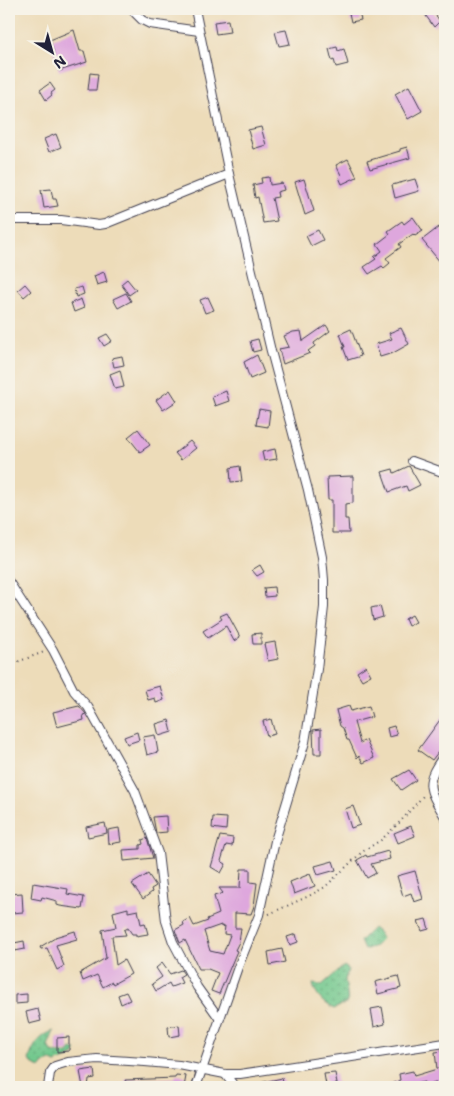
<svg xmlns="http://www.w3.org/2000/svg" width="454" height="1096" font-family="'Shantell Sans',sans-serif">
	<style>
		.park { fill: url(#park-dots); stroke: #4a7564 }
		.building { fill: #dea7dd; fill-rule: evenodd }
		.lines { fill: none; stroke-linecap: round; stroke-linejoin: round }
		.minor-casing { stroke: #403e4e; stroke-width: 10 }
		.path { stroke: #403e4e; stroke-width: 2; stroke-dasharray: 1 4; stroke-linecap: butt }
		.minor { stroke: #fff; stroke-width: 8 }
	</style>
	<defs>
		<pattern id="park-dots" width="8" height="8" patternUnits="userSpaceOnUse" patternTransform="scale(1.25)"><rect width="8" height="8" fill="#72c88d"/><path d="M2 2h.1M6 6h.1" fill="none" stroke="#5da274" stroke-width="1.8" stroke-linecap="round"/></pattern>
	</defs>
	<rect width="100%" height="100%" fill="#f7f3e8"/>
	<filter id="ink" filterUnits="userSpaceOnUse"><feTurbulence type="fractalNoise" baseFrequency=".02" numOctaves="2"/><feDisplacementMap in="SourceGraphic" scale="10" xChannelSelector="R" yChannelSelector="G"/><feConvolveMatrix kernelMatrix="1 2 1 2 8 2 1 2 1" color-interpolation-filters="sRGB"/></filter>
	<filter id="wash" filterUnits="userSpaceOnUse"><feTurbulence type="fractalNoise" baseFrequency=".0096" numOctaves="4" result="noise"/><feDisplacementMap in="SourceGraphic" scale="20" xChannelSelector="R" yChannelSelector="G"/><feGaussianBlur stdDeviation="1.12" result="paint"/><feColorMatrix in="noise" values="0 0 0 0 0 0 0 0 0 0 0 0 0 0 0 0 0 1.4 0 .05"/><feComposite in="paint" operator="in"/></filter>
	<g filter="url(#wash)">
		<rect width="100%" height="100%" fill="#eddcb9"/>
		<g class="park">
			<polygon points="373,928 379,933 382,939 375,946 364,950 360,941"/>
			<path d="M344,966L348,969L345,980L348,1002L334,1009C324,1004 315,996 313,984L322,985Z"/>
			<path d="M54,1031L48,1046L52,1052L59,1054L68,1053L71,1049L76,1050L75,1055L56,1063L50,1060L43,1065L41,1068L35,1066L29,1060C32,1047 41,1034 54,1031Z"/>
		</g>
		<g id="blocks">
			<g class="building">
				<polygon points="421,9 431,9 440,21 434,27"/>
				<polygon points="359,11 361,20 351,22 349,13"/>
				<polygon points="228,20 230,32 216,34 214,22"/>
				<polygon points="74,30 80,51 84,51 87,62 59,71 50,40"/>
				<polygon points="286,30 290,44 279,46 275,32"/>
				<polygon points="337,47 338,51 344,49 348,64 336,67 334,60 332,61 329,49"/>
				<polygon points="90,73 98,74 96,90 88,90"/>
				<polygon points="50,83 55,90 51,93 52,95 46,100 40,90"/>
				<polygon points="409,86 422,111 408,119 395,94"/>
				<polygon points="261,127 266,145 253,149 248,130"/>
				<polygon points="56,134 61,147 49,152 44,139"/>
				<polygon points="407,147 410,158 370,169 367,161 400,151 400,149"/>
				<polygon points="348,159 357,177 342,184 339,177 341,175 336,165"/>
				<polygon points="269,177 270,185 282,183 284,190 277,192 278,197 272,198 277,221 263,223 258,197 255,198 253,185 262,183 261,178"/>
				<polygon points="304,179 314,211 305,215 295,182"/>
				<polygon points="415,179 419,191 395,198 392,185"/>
				<polygon points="51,189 53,199 56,199 58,206 44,208 41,190"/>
				<polygon points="413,217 423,231 415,236 413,234 399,244 401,247 386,258 390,263 384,268 382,266 369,274 364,267 376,259 374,257 382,251 377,244 390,234 388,231 402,221 404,224"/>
				<polygon points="439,227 445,234 445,268 422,240"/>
				<polygon points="318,230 323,240 311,246 306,236"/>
				<polygon points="104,272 107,282 97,285 94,276"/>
				<polygon points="127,279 136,290 129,295 121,284"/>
				<polygon points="25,284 31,291 24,297 18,290"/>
				<polygon points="82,287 84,294 76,297 74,289"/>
				<polygon points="126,293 131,301 118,308 113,299"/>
				<polygon points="208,297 214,310 205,313 200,300"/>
				<polygon points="81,299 84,308 74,312 71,303"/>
				<polygon points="326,325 330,331 314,343 315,346 308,351 310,353 283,364 279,349 289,347 284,336 293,332 301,331 303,341"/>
				<polygon points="401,328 409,344 393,353 380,357 376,344 392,339 389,333"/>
				<polygon points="351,329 361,356 348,360 343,347 345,347 340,334"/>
				<polygon points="107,334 112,341 104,346 99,338"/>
				<polygon points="258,339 261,350 253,352 250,341"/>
				<polygon points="257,355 264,373 250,379 244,362"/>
				<polygon points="122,356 124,365 114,367 112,358"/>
				<polygon points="120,370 124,387 115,389 110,374"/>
				<polygon points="170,390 177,401 163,410 156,400"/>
				<polygon points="226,391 229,401 215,406 212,397"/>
				<polygon points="259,409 270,411 268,427 256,425"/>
				<polygon points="138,429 150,445 140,452 128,437"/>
				<polygon points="190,441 196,448 181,460 175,453"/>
				<polygon points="275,449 277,459 264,461 262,452"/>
				<polygon points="240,466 242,481 231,482 230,468"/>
				<polygon points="409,466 420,485 408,491 406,486 389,492 382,472 393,469 394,473"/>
				<polygon points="353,476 353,503 345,504 345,519 348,519 349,533 332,533 332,500 328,500 327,477"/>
				<polygon points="260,565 264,572 257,576 252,570"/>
				<polygon points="274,587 275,596 265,597 264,588"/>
				<polygon points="380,606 383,617 373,620 371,608"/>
				<polygon points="227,613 240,637 234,641 226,626 208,638 203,631 222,619 220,616"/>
				<polygon points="412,615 416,622 408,626 405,619"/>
				<polygon points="261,633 261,644 253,644 252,634"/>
				<polygon points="275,642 278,659 268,661 264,644"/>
				<polygon points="366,666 371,675 362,680 357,672"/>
				<polygon points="160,686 164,700 156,703 155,698 148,700 145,690"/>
				<polygon points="79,706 86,714 83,715 84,720 57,727 53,712"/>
				<polygon points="349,706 351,711 369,706 372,717 354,722 360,743 366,740 374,758 363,763 359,756 357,758 349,740 347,740 343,728 340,726 336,710"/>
				<polygon points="445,713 445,743 432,760 418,750"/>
				<polygon points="271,719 275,734 267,736 263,721"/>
				<polygon points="169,720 172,732 159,736 156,724"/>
				<polygon points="394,726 397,735 389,737 387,728"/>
				<polygon points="321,729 321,754 314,754 313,730"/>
				<polygon points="137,732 139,740 127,744 124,737"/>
				<polygon points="155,735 158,752 147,755 143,737"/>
				<polygon points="409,770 416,780 401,790 393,779"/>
				<polygon points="353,806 360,825 351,828 345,809"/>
				<polygon points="166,816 167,832 156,833 153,817"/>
				<polygon points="213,817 227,818 226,830 212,828"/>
				<polygon points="105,823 107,833 88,837 86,827"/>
				<polygon points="411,826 415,836 398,843 394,833"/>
				<polygon points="119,828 121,842 109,844 108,830"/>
				<polygon points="220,836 233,838 232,846 226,845 221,861 226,864 221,873 211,867"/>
				<polygon points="147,838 153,858 124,861 123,850 140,849 140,845 143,844 142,840"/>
				<polygon points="388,851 390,859 371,864 376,873 367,878 357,860 366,855 367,857"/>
				<polygon points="333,861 336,870 318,875 315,866"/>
				<path d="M241,869H250V882L257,883L254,906L251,914L235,913V928H241L239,942L235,950L237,951L219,994L211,991L218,973L208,969H199L185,940L180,943L175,930L184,925L183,922L190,918L194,926L208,921L207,919L219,914L214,896L223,893L219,888H240ZM221,925V927L225,926L224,934L230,935L223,954L210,951L204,931Z"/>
				<polygon points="415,871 423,899 414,902 411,893 403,896 397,876"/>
				<polygon points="148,874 156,886 151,889 152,892 143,899 132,884"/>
				<polygon points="310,874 315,886 294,894 290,882"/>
				<polygon points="33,883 68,889 67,894 84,897 82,909 60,906 57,905 57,901 42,897 41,900 31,898"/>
				<polygon points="22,893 23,912 12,913 10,894"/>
				<polygon points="128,908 128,912 138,910 141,924 145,923 148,934 136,936 136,934 132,934 128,928 124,930 126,935 112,936 116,965 124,960 131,974 113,984 112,982 103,987 97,975 83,981 80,973 106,958 102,930 116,927 113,912"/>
				<polygon points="426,919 429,929 422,931 418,921"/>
				<polygon points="75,931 77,939 56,945 64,966 57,970 47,948 41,949 40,947 55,938 55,937"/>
				<polygon points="296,934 298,942 290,945 287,937"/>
				<polygon points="24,941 25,949 15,951 14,943"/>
				<polygon points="282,949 285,962 270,965 268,952"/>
				<polygon points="162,963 170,974 181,970 184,974 179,977 182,983 171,987 169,983 156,991 152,984 162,977 156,968"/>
				<polygon points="398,976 401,988 378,994 375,982"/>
				<polygon points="126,992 130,1000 121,1004 118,995"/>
				<polygon points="27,994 27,1003 15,1004 15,995"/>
				<polygon points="382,1007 385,1024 374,1027 371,1009"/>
				<polygon points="38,1009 41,1021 29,1024 26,1012"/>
				<polygon points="179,1025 180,1035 169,1037 168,1027"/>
				<polygon points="69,1037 69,1051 57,1052 57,1038"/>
				<polygon points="444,1051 445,1080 425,1086 424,1082 401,1087 384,1087 400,1080 399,1074 413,1071 414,1076 437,1069 435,1052"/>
				<polygon points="94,1069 95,1078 89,1079 88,1087 83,1087 80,1071"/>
				<polygon points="335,1073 337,1084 326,1085 324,1074"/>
				<polygon points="176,1075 186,1076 184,1087 127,1087 125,1080 175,1078"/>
				<polygon points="282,1078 284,1087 255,1087 255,1084"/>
			</g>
		</g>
	</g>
	<g filter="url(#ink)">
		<use href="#blocks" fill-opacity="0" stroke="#403e4e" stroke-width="1"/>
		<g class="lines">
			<defs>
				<g id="minor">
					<polyline points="131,9 142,20 150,24 199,31"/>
					<polyline points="195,9 229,174 271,351 308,490 322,557 324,580 324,607 317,669 305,742 275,841 259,915 238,967 196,1087"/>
					<polyline points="9,220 61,220 99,225 105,224 229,174"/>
					<polyline points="412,461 445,473"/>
					<polyline points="9,582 53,650 74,691 88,707 135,791 158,853 166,921 173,942 197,987 219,1018"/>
					<path d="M445,754C424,783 427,787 445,817"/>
					<polyline points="225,1074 235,1087"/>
					<polyline points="48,1087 50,1073 55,1066 68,1062 97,1059 145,1062 179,1065 225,1074 240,1074 445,1043"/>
				</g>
			</defs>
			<use href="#minor" class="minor-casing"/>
			<g class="path">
				<polyline points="9,665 44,652"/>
				<polyline points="269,914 309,896 325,887 362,852 381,840 400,822 424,795"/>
			</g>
			<use href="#minor" class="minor"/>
		</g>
	</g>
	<rect width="454" height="1096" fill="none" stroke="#f7f3e8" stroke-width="30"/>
	<g transform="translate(52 52) rotate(143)" stroke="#f7f3e8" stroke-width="4" paint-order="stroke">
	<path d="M0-4L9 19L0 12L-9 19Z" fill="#22223b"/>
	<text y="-8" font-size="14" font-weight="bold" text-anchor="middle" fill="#22223b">N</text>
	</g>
</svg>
